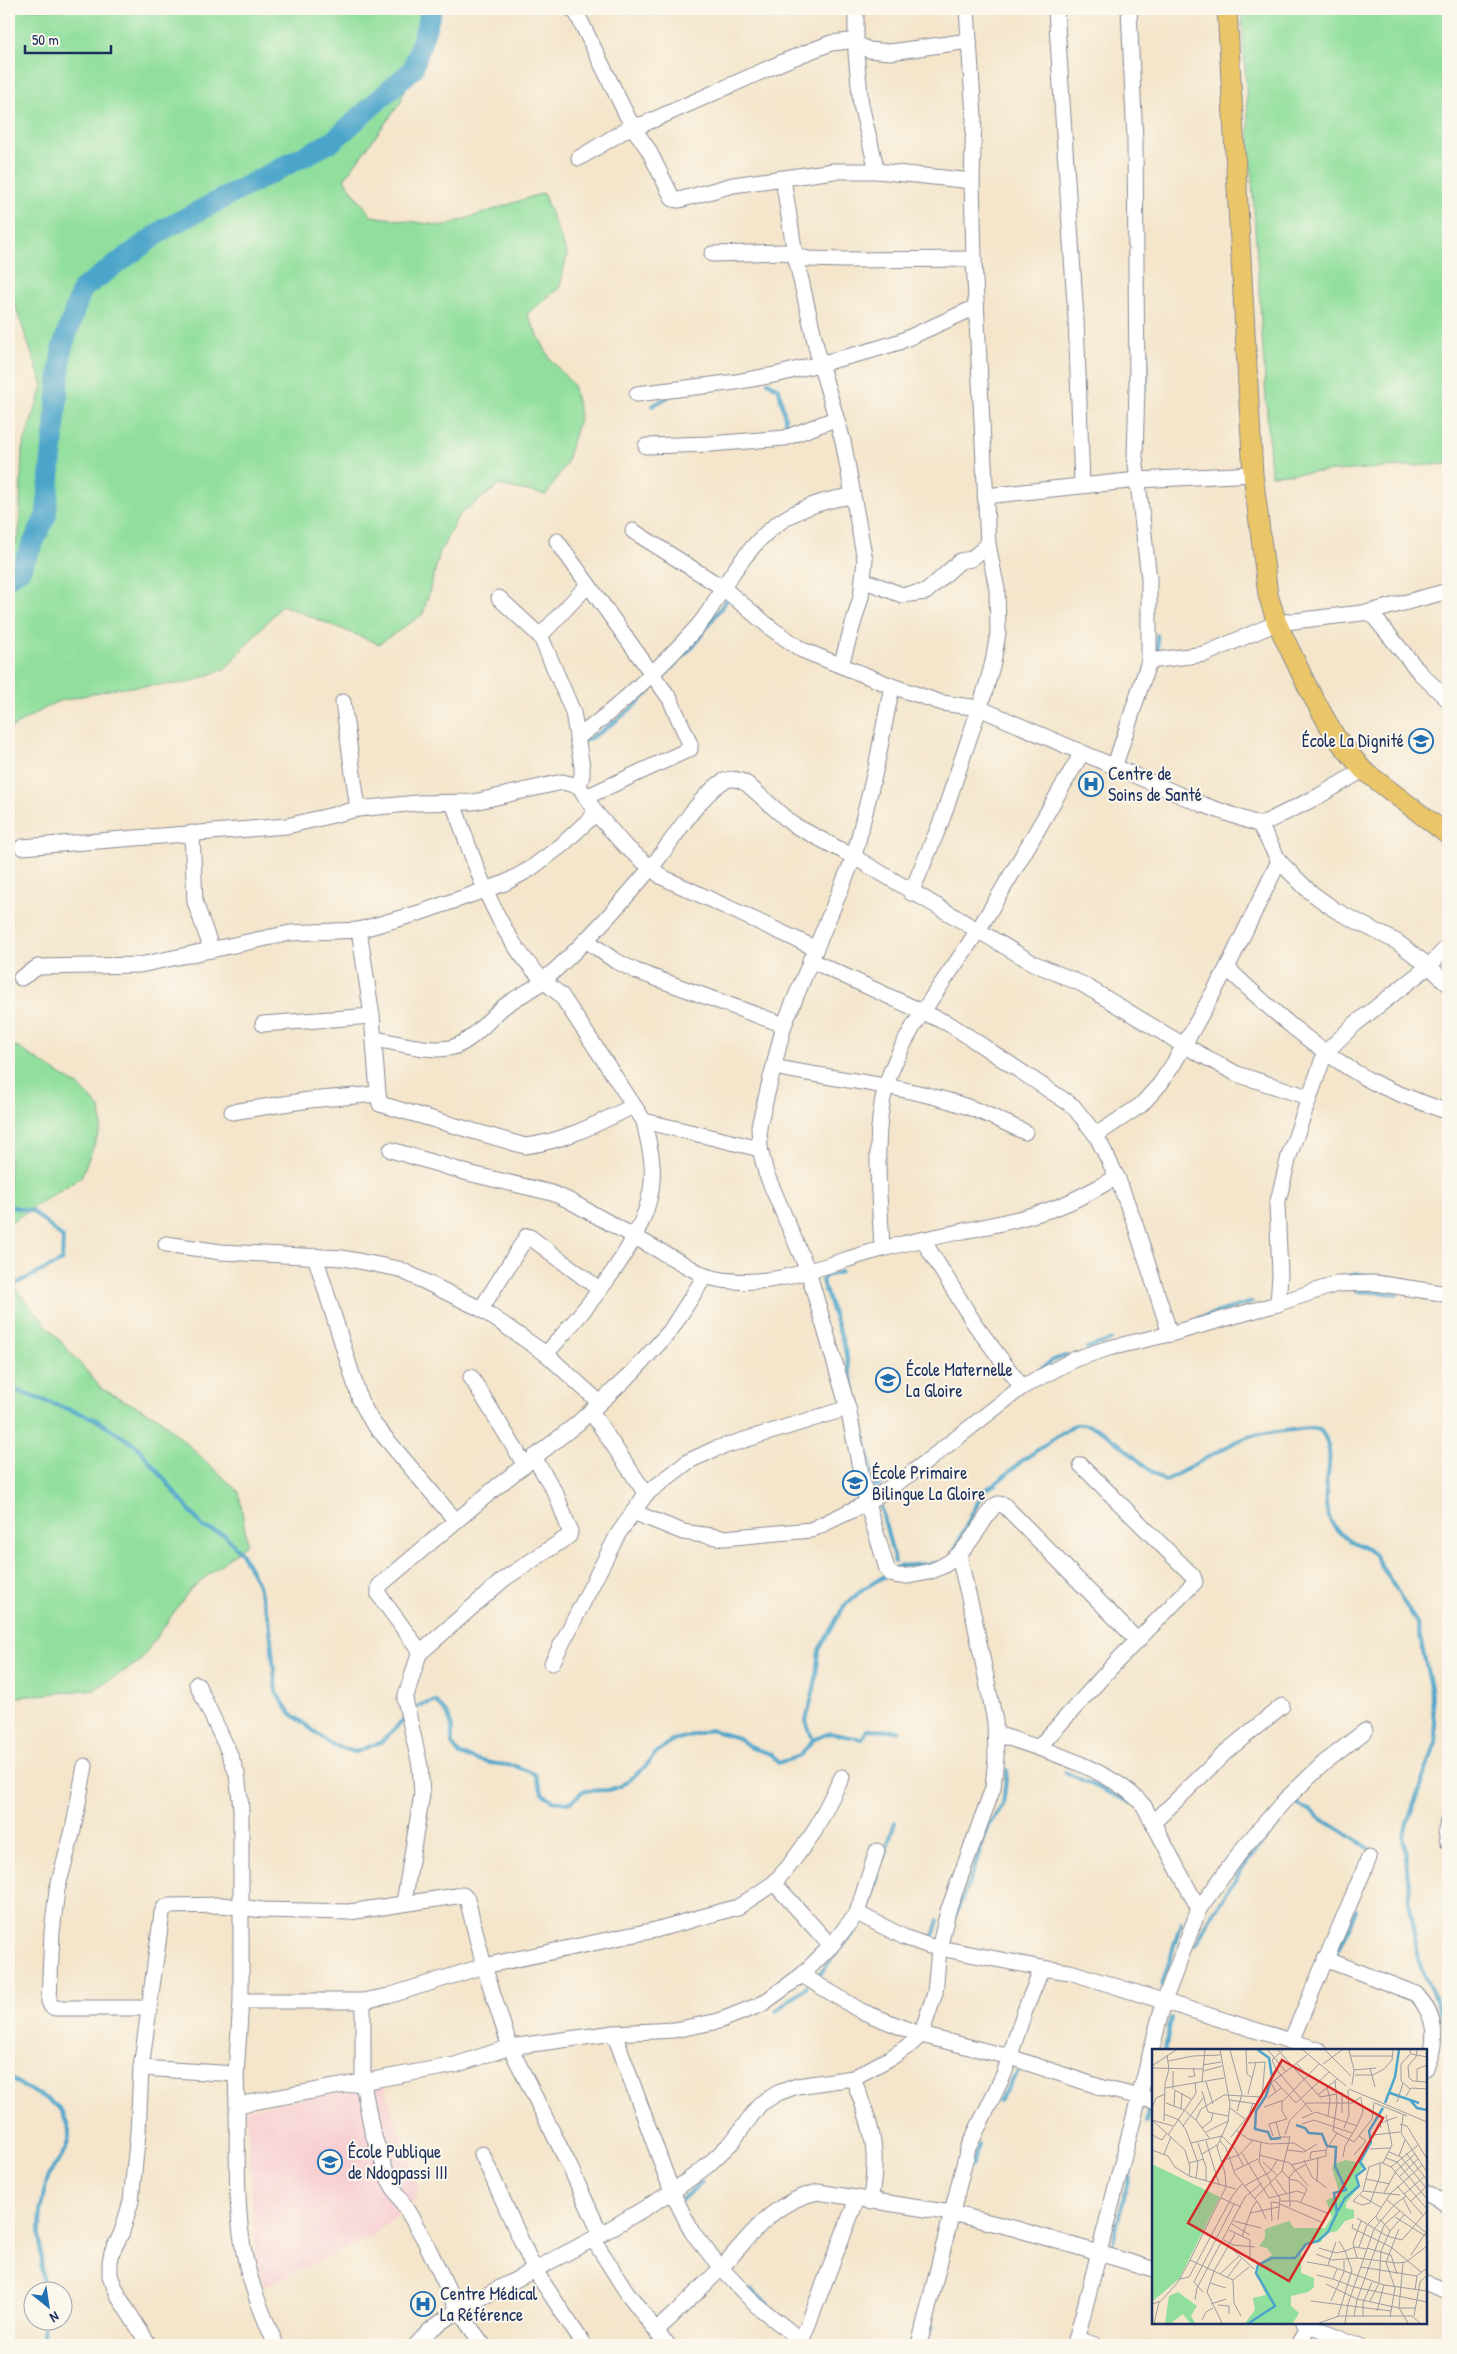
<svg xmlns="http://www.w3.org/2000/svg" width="1457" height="2354" font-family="'Patrick Hand',sans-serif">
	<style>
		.built { fill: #f7cfd2 }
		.green { fill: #91df9d; stroke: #56877e }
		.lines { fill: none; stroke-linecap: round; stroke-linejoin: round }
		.stream { stroke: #4ca5ca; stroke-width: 4 }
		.river { stroke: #4ca5ca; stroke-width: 21 }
		.minor-casing { stroke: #888a94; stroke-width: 17 }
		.major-casing { stroke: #888a94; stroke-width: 21 }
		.minor { stroke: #fff; stroke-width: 15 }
		.major { stroke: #ebc669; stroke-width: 19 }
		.labels { text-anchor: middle; stroke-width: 4; stroke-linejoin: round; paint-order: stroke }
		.poi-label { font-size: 18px; fill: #1b2f5e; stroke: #fbf7ec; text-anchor: start }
		.inset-river { fill: none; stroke: #4ca5ca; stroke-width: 2.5 }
		.inset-road { fill: none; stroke: #9d9c9f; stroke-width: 1 }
		.view { fill: #d62828; fill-opacity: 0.15; stroke: #d62828; stroke-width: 2.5 }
		.inset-edge { fill: none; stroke: #1b2f5e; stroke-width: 2.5 }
	</style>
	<rect width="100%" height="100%" fill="#fbf7ec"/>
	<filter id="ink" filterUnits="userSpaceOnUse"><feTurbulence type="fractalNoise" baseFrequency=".02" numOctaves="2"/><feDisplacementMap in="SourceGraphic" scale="10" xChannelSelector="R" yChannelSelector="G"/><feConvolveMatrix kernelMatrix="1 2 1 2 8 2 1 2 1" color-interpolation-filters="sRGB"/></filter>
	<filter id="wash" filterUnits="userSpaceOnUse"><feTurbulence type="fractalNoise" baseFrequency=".0096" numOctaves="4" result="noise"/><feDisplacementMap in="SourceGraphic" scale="20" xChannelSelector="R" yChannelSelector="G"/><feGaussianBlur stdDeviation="1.12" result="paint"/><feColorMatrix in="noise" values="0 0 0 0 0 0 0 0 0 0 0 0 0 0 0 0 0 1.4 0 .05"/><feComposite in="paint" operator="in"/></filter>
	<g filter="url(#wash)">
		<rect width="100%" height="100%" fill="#f4e5cb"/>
		<polygon class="built" points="383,2084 419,2190 415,2200 374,2235 264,2287 257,2262 246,2109"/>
		<g class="green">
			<polygon points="9,9 423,9 401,102 344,179 371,216 444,226 543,193 567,254 560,287 527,314 550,359 573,385 580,415 566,464 546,495 499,485 459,515 440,552 423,614 379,644 282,605 226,668 189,683 117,688 56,702 9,729 9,554 19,536 22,449 43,386 9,288"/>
			<polygon points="1241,9 1448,9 1448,464 1271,475"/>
			<polygon points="9,1042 80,1087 100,1108 102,1126 81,1177 9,1223"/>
			<polygon points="9,1282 102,1389 159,1418 239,1492 247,1543 189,1591 139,1662 95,1689 9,1698"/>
		</g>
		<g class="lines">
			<g class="stream">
				<polyline points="768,382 779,389 786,423"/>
				<polyline points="1146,388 1147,353"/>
				<polyline points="652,406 668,397"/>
				<polyline points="1157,635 1158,653 1160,653"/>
				<polyline points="659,677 662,677 694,645 726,601 730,599"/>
				<path d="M583,741C600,736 638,704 651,690V681"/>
				<polyline points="9,1206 32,1211 63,1238 62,1261 9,1287"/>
				<polyline points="841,1272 825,1276 822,1281 844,1345 875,1485 876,1487 889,1480"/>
				<polyline points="1342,1277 1358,1274 1407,1281"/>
				<polyline points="1357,1291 1397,1294"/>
				<polyline points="1424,1297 1448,1304"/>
				<polyline points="1199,1318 1252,1302"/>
				<polyline points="1087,1348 1111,1340"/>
				<polyline points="1038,1371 1053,1360 1066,1356"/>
				<polyline points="9,1388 93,1418 137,1446 204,1528 225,1535 241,1553 256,1580 269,1618 276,1692 290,1713 332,1745 356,1752 381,1742 405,1719"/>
				<polyline points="879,1500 895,1562"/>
				<path d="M955,1549L984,1490L994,1485L1023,1460L1075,1424C1103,1419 1141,1468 1165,1481L1237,1441L1254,1435L1308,1428L1320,1430C1344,1457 1312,1496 1334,1526C1344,1541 1361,1543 1374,1554L1417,1623L1431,1688L1436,1743L1407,1823L1404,1836L1412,1925L1421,1968L1446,2023L1448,2036"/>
				<polyline points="894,1570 902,1566 936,1563"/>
				<polyline points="411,1713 420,1705 436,1701 448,1715 452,1727 452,1745 460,1755 490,1763 515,1766 535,1774 543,1794 552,1800 566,1803 571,1802 583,1791 608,1790 621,1786 645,1767 655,1754 671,1741 710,1730 738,1738 752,1748 771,1754 778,1763 800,1756 813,1740 829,1733 862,1739 867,1730 899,1731"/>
				<polyline points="813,1740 806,1721 815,1684 819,1650 844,1606 863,1589 888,1574"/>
				<polyline points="1065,1772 1131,1803"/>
				<polyline points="1290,1799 1372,1850 1373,1856"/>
				<polyline points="883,1860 895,1822"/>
				<polyline points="867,1913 878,1876"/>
				<polyline points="1210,1918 1247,1862 1295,1802"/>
				<polyline points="1351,1922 1355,1910"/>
				<polyline points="952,1923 969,1882 990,1823 1003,1805 1007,1770"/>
				<polyline points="931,1942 938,1920"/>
				<polyline points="1196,1944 1209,1920"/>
				<polyline points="1334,1960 1350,1925"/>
				<path d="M817,1980C819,1970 855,1935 864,1919"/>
				<polyline points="1162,1985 1181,1923"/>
				<polyline points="776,2011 807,1986"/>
				<polyline points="1165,2050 1171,2018"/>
				<path d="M9,2074C22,2091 44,2093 59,2108C63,2112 69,2127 69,2133C69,2153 52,2164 47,2181C36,2216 40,2255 44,2292"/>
				<polyline points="999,2101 1018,2072"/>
				<polyline points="1146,2122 1150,2102"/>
				<polyline points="971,2166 979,2145"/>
				<polyline points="881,2174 881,2199"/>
				<polyline points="680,2201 702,2182"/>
				<polyline points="748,2246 761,2234"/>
				<polyline points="1115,2251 1112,2250 1112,2245 1133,2160"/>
				<polyline points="751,2290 769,2304"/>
				<polyline points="43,2322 44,2345"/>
				<polyline points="928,2336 933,2326"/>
				<polyline points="1313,2345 1318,2334"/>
			</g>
			<polyline class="river" points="9,577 20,570 46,516 62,348 82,289 166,228 333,141 413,69 432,9"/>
		</g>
	</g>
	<g filter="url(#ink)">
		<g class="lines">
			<defs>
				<g id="minor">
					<polyline points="572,9 577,14 632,126 648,149 673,199 679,200 733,185 834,171 877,171 972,181"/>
					<polyline points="856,9 856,53 861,105 877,171"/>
					<polyline points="1056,9 1076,319 1082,485"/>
					<polyline points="579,158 632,126 644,124 785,61 831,43 850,41 869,50 890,52 969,41"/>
					<polyline points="783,179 795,254 820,363 843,441 865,560 861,597 841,665"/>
					<polyline points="712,254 784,252 808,259 844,260 974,259"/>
					<polyline points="637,394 736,382 779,374 866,352 899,342 976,307"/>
					<polyline points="646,446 710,444 785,438 835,419"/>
					<polyline points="985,496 1138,480 1253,474"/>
					<polyline points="633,531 723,588 772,629 802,650 892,686 942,703 979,708 1201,804 1260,825 1279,861 1309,891 1335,910 1397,942 1429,966 1448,984"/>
					<polyline points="557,541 670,699 690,744 690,749 586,797"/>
					<polyline points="863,580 902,595 926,592 960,561 971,559 988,545"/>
					<polyline points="499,598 540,636 543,642 573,712 582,767 582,775 579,786 596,813 624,845 662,877 815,948"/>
					<polyline points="1370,612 1420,673 1448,700"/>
					<polyline points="540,636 588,585"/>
					<polyline points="1149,661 1205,654 1277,623 1370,612 1448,591"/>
					<path d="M892,686L876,767L854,857L784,1025L759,1126L760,1149L766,1173L808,1271L848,1408L867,1503L887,1569L891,1574C900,1578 909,1576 918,1574C959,1568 971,1539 993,1507L998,1504L1004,1505L1138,1641"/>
					<polyline points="343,702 358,809"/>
					<path d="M577,738C621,705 660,668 697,627C708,615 715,601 724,586C758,533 787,505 852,496"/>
					<polyline points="1115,765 1149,661 1149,579 1135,456 1137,387 1135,141 1129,9"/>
					<path d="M453,803C478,871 500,950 561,995L644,1121L760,1149"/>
					<polyline points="1260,825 1319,796 1363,770"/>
					<polyline points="192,833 195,902 212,950"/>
					<polyline points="22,847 287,826 358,809 417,803 474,802 562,782 579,786"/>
					<polyline points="911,893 941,822 986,688 993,662 998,633 997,589 988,545 974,259 972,181 974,117 967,9"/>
					<path d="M359,930L372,1016L378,1094L380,1104L525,1146C563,1142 599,1123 633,1106"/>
					<polyline points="586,940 614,960 636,971 784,1025"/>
					<polyline points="810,960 951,1025 1073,1106 1096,1135 1117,1177 1135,1224 1170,1334"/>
					<path d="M1227,968C1271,1010 1315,1049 1367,1079C1393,1093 1421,1102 1448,1112"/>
					<polyline points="21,978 38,967 140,965 290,933 359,930 419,913 505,883 530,869 562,845 596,813"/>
					<polyline points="263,1024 372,1016"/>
					<path d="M374,1039C395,1042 428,1052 449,1048C472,1044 488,1018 506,1005C518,996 533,990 544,980C582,947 617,908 649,870C673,842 690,807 719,784C729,777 737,778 747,784L792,824L854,857L1033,963L1082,984L1185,1046L1237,1074L1308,1097"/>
					<path d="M774,1067C837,1080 904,1085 965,1106C986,1113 1005,1123 1025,1132"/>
					<polyline points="232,1112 309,1100 378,1094"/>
					<polyline points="1096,1135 1141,1105 1160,1084 1174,1063 1227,968 1279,861"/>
					<path d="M391,1150L468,1173L552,1193L568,1200L705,1276C765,1294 825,1264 882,1249C937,1234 995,1228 1049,1210C1072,1203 1095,1189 1117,1177"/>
					<polyline points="923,1240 976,1326 1022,1387"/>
					<polyline points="166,1244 221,1252 343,1258 399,1269 481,1309 546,1354 599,1402"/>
					<path d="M882,1249C880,1198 872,1136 886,1086C903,1029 947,980 978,930C1014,872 1047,812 1082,753"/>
					<polyline points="315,1256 360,1400 372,1422 456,1521"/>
					<polyline points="1278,1304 1280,1274 1277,1205 1289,1156 1325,1053 1355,1024 1429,966 1448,946"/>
					<polyline points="481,1309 527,1236 530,1237 599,1289"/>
					<path d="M546,1354C583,1312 649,1239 652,1181C654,1160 648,1142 644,1121"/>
					<polyline points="471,1377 525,1465"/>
					<polyline points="591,1412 646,1494"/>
					<polyline points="633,1512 683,1532 724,1538 811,1530 867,1503 913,1472 1022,1387 1075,1359 1109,1348 1170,1334 1270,1306 1337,1284 1375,1283 1448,1294"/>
					<polyline points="419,1654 504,1579 569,1536 570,1531 556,1494 534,1457"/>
					<polyline points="552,1663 618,1534 646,1494 689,1461 715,1449 848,1408"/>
					<polyline points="197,1684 228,1750 237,1774 241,1808 241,2001 236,2074 237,2105 455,2065 510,2047 614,2033 674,2030 719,2021 762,2004 802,1975 831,1946 857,1913 877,1851"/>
					<path d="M996,1734C1040,1748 1114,1770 1144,1806L1199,1909"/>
					<polyline points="1038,1748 1118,1660 1195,1582 1193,1576 1081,1465"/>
					<polyline points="85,1766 73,1830 57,1890 52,1932 49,2001 51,2006 55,2008 148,2008"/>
					<polyline points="1448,1820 1446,1831 1448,1841"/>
					<polyline points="1153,1823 1228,1750 1282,1706"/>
					<polyline points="774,1883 831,1946"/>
					<polyline points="404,1903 422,1794 420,1766 405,1699 419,1654 417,1647 379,1595 379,1586 494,1489 578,1423 633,1372 670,1331 705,1276"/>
					<polyline points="857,1913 904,1937 929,1946 1042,1968"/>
					<path d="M1325,1959L1416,1994C1437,2017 1438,2040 1426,2068"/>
					<polyline points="802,1975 861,2011 921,2035 1010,2057 1103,2088 1153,2100"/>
					<polyline points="241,2001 363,2001 388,1996 484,1966 655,1930 738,1907 774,1883 789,1866 814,1832 842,1777"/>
					<polyline points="363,2001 363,2083 372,2131 389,2180 424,2239 458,2310 483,2345"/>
					<polyline points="614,2033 672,2192 692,2232 721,2268 756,2305 802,2341"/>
					<polyline points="1291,2041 1369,1858"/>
					<polyline points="141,2068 236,2074"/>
					<path d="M853,2078C872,2128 880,2148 870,2202"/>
					<path d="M237,2105C238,2152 235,2201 243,2247C249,2282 262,2313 276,2345"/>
					<polyline points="482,2154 534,2269 584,2345"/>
					<polyline points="1426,2193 1448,2205"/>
					<polyline points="593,2239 626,2291 667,2345"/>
					<polyline points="1426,2283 1448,2291"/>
					<polyline points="1304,2323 1358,2345"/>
					<path d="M657,2330C678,2310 700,2290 720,2269C751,2236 771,2202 818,2192L951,2213L1013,2228L1153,2269"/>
					<polyline points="1076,2339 1095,2345"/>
					<polyline points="149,2345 120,2299 110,2276 110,2262 112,2252 122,2232 131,2201 138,2133 141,2068 162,1913 164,1908 169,1906 222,1905 263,1910 349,1912 463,1895 467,1899 484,1966 510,2047 569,2165 601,2235"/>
					<polyline points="416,2345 430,2330 458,2310 593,2239 672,2192 707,2166 732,2142 760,2104 778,2093 797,2086 853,2078 892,2057 911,2044 921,2035 935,1993 939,1949 948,1911 993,1788 996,1757 995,1721 974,1618 959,1557"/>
					<polyline points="800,2345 857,2199"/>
					<polyline points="919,2345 968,2148 1004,2074 1024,2013 1042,1968 1070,1972 1319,2050"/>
					<polyline points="1075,2345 1164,2001 1199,1909 1244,1847 1284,1801 1324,1763 1365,1731"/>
					<polyline points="1299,2345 1310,2323"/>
				</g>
				<polyline id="major" points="1227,9 1253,474 1268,595 1277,623 1309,690 1335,736 1363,770 1448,835"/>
			</defs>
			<use href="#minor" class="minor-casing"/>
			<use href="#major" class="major-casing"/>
			<use href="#minor" class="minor"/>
			<use href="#major" class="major"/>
		</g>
	</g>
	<defs>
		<symbol id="school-ring" viewBox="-11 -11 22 22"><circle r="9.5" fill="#fbf7ec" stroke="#1f6fb2" stroke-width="1.5"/><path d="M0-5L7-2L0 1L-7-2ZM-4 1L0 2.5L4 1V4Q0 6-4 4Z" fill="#1f6fb2"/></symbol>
		<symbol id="hospital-ring" viewBox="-11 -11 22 22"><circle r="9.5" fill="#fbf7ec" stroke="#1f6fb2" stroke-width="1.5"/><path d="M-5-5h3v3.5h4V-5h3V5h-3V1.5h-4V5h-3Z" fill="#1f6fb2"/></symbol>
	</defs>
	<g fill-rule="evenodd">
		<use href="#school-ring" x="1407" y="727" width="28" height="28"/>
		<use href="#hospital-ring" x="1077" y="770" width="28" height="28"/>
		<use href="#school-ring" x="874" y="1366" width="28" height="28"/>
		<use href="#school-ring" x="841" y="1469" width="28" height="28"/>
		<use href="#school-ring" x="316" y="2148" width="28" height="28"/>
		<use href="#hospital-ring" x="409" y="2290" width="28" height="28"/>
	</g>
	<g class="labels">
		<g class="poi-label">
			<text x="1404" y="747" text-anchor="end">École La Dignité</text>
			<text x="1108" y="780">Centre de<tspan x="1108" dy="21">Soins de Santé</tspan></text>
			<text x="906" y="1376">École Maternelle<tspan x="906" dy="21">La Gloire</tspan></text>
			<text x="872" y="1479">École Primaire<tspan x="872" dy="21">Bilingue La Gloire</tspan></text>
			<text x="348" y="2158">École Publique<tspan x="348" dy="21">de Ndogpassi III</tspan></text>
			<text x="440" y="2300">Centre Médical<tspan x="440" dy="21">La Référence</tspan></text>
		</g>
	</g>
	<g transform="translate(1152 2049)">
		<rect width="275" height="275" fill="#f4e5cb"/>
		<path d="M194,111L213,115L204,127L206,139L194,154V159L202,161V169L193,172L185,182L171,185L169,193L157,194L149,204V224L162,229V238L156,243L139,247V257L147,264L141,274H93L103,261L101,249L114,246L104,224L109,213L120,206L115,199L107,197L113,189V180L137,172L142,179H173L180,168L174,151L188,146L180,119L182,115ZM0,115L68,148L27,230L0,253ZM26,243L45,257L39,267L43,274H38L31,265L19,274H13L17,247Z" fill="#91df9d"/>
		<path class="inset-river" d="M106,1L117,9L120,28L114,47L104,62L103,80L116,83L119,90L129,89M238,44L267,54M258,51L265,59L275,61M233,54L243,28L247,1M144,76L153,79L157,84L170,85L175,97L184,98L183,117L194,141L182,144L185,164M186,162L193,149L207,137L204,127L213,120L208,113L219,93L217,82L231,59M97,274L123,257L104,224L106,216L120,209H143L154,195L166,192L176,183L185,164"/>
		<path class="inset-road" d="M78,1L90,45L85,62M94,1L95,25L100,29M116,1L134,23M126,1L168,48L185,45M131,1L120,11L124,20L160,63M151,1L194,37M173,1L199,27M197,1L202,21L200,36M258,1L259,5L275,8M265,1L264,8L256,17L257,29L261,32L275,33M199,7H240M16,12L41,7L68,6M145,15L156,27M171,15L190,1M51,16L69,13M0,17L24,1M0,19L51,20M218,19L223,38M202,21L224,19M21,22V40M51,22L70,17M203,26H221L232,20L240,11L241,1M36,28L43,27L41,19M122,31L144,54L177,23M183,32L185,53M50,33L53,1M54,33L61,55M265,33V20L275,16M175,38L178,50L176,67M13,39L72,29M197,40L275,73M258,40L249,32V15L258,5M23,41L39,50M50,42L56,63L76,67M124,43L119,34L155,6M96,45L104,13M166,46L185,30M254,47L259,39L275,40M116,49L129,39M77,51L105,55M130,52V62L135,70M185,53L181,82L202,93L220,70L222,53M245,53L251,34M14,54L32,61L45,72L58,90M223,54L255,67M22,57L23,41M112,58L132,51L167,15M0,59L4,49L13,45M78,59L93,70M29,60L30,44M190,64V43M12,65L27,71L34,81L46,114L44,129M251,66L249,84L275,123M150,69L164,63L205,77L193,97L191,108M0,71L33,101L38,118L37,127M0,71L21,77M44,71L49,60L72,46L110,48L113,13L96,14M12,72L13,35L17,20L15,6M150,75L162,71L200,84M248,75L255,77L275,110M31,77L51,49M205,77L211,63L209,49M50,79L59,72L61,64M192,79L197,66L196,41M229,79L228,74L245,68M84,81L96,90L117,95L142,94L154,102M54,83L76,72M0,86L10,91L14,85M16,86L44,44L43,33M133,86L138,71L155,54H200L209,48M221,86L248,83M121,87L117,75L135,70M79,88L97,66L101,54M54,92L67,135M68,92L74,99L83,125L107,155L114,170M109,93L107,113L119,133M39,94L70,87L83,100L91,116M46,94L54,118V132M218,100L238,99M0,101L16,107L23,118L37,127L84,140M135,101L152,103L165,95M237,103L249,108L275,140M90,104L117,149L145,142L153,145M254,104L275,131M12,105L19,88M50,105L65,96M107,106L138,114L156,137M202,106L214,92L207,87M247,107L253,91M234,109L245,113L275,150M158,110L159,103L174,101M152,111L160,128L175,139M69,112L87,106L101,91M111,113L126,127M37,114L52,110M228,114V127L218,154L210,156L201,152L211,142L217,118L228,114H231L239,118L275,160M231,114L240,96L234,66M139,116L174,107V101L185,84M239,118L266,96M83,121L106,110M130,122L137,129L138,158M247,128L266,110M137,129L142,122L153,116M124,130L134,144M137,130L146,132L155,140L149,153M214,130L238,135M165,133L166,109M118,134L128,149L126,171M92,137L118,123L126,110M245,137L271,166M211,142L248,146M232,144L244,122L263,105M252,145L273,127M208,146L230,159M69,149L89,158M103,149L130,122L138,88H128L124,73M251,149L259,164M234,150L273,183M128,152H145L175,164M259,152L275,137M128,155L169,173M98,164L127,158M243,168L275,188M205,169L235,187L250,191L275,162M228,170L238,182M82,172L109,179M120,172L119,153L128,154M227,173L224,167L238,145L270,116M80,175L98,186M201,175L200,179L239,198L269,223M232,176L248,162M77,181L98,191V210M90,188L100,159L105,152M72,191L81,196L103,198M78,198L102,220M207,198L215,176L224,167M167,199L184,204L193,202L187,192M215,199L239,206L245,225M164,205L180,211L205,209L245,214L254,213L275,197M259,206L275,182M205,209L201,194L209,172M38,211L74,138L73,124L65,98L76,73L78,55L68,1M155,213L178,217L232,236L275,242M251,214L247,259L256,274M176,216L184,193M209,218L265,227M185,220L181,230L202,238L275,253M68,225L87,207M165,226L181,230M75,229L89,210M28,230L37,228L81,146L90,135M58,234L74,239M174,235L205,250L247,259H264M263,241L265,227L275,219M51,243L42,233L82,155M43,251L45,239L93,148L110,134M159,252L239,262M179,252L192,223V212M218,252L227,234L229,202L238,182L252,166M0,255L9,252L26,233L38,211L81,231M59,255L74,250M66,256L77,257V265M225,262L232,236M89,267L82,254L81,231L97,218M186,267L200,221L193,202L203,198L215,200M202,267L205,251L232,176M211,267V254L220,233M262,267L268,233L275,226M238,268L243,239L234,213L247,180M50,271L54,263L61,259M2,274L7,253M70,274L55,243L62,222L83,185M167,274L187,267H260L268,274M193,274L196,255L222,180L242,156L254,147"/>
		<path class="view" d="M130,11L231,69L137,232L36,174Z"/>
		<rect width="275" height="275" class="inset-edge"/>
	</g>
	<rect width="1457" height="2354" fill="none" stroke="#fbf7ec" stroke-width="30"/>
	<g transform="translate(48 2306) rotate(150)"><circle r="24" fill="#fbf7ec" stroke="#a1a7b3"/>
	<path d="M0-4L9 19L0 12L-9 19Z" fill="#1f6fb2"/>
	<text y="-8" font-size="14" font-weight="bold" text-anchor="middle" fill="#1b2f5e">N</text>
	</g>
	<path d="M25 45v8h86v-8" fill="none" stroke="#1b2f5e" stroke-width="2.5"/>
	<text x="32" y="45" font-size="15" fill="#1b2f5e" stroke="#fbf7ec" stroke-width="4" paint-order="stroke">50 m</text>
</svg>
